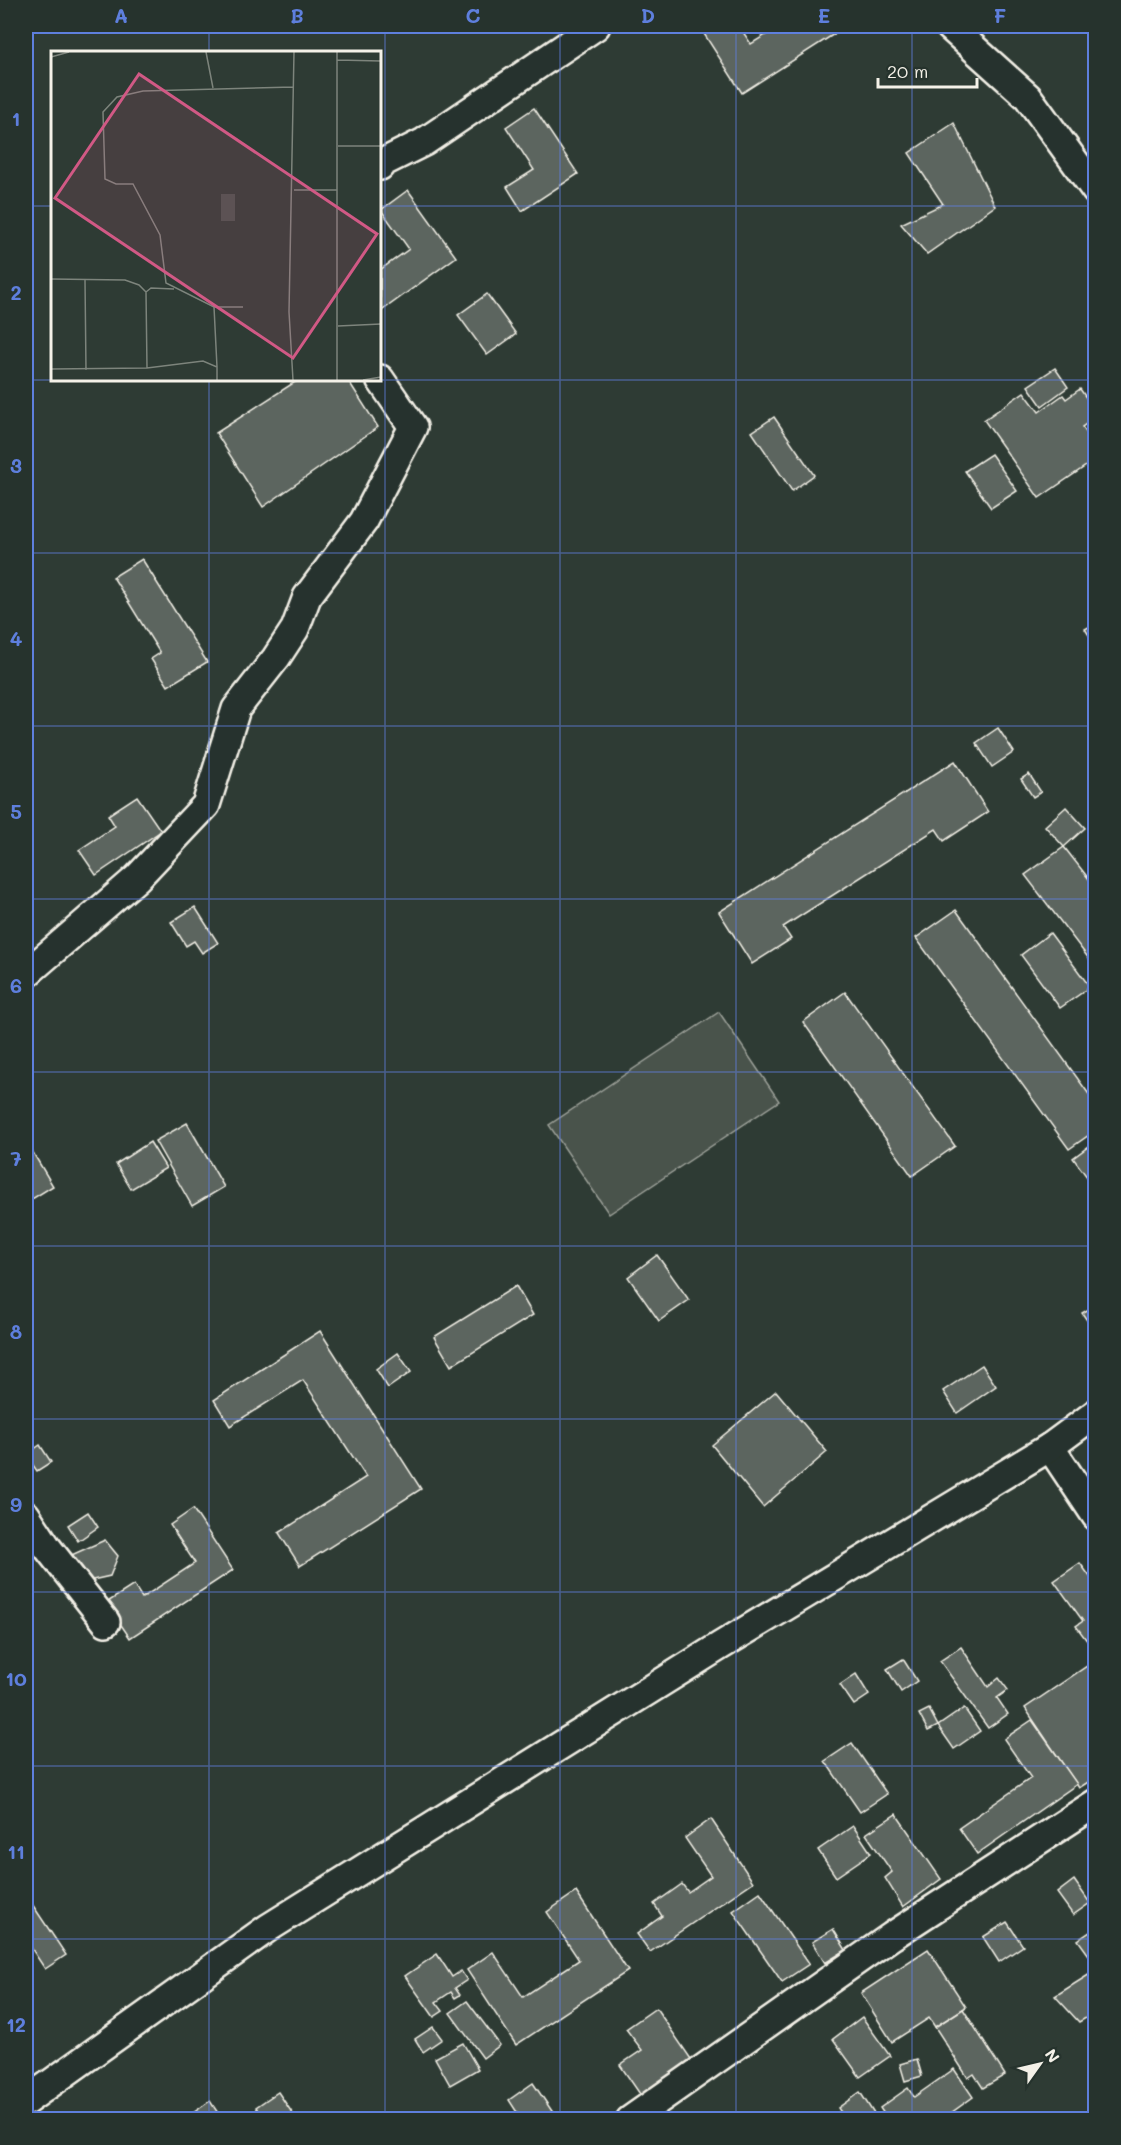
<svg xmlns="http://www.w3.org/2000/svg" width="1121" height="2145" font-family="Mali,sans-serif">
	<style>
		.green { fill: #48524c; stroke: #9ea29a; stroke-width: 1.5 }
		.building { fill: #5c655e; stroke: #f4f1e8; stroke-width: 1.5 }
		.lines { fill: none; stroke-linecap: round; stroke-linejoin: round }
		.minor-casing { stroke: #f4f1e8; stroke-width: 32 }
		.minor { stroke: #26332d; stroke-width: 27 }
		.grid { fill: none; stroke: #5e7fdd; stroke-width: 1.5; stroke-opacity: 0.55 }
		.inset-road { fill: none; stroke: #7d847c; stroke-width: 1.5 }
		.view { fill: #d15985; fill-opacity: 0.15; stroke: #d15985; stroke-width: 3 }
		.inset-edge { fill: none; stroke: #f4f1e8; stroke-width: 3 }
		.neatline { fill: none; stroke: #5e7fdd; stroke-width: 2 }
		.grid-label { font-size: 20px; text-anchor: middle; font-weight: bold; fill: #5e7fdd }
	</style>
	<rect width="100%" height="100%" fill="#2e3b34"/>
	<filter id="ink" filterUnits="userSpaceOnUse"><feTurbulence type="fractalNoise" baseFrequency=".0167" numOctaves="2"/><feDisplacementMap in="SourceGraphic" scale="12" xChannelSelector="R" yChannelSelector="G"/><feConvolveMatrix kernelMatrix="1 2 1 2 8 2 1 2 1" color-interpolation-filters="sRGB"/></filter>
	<g filter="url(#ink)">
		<polygon class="green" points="719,1012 779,1101 609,1214 549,1125"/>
		<g class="building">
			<polygon points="699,26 739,26 751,44 780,26 835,26 839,31 742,93"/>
			<polygon points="534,108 578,174 522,211 507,187 534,170 506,127"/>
			<polygon points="954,123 995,206 927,254 901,224 943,204 909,153"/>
			<polygon points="408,190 456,257 380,312 380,270 409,249 381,210"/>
			<polygon points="487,294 516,334 487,355 458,315"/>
			<polygon points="1055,368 1068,387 1042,406 1028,386"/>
			<polygon points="298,380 348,380 378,427 263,507 216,433"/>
			<polygon points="1080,389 1092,406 1096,404 1096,417 1082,427 1096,445 1096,459 1039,498 984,420 1024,392 1039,412 1063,395 1066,399"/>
			<polygon points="774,417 814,475 792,491 752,432"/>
			<polygon points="991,454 1017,491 991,508 965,471"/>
			<polygon points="142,559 207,662 168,686 151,659 160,653 113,577"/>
			<polygon points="1096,623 1096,646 1085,629"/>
			<polygon points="998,728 1014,752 992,767 976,743"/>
			<polygon points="955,761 988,812 944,841 936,829 783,927 791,939 752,964 719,912"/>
			<polygon points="1029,774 1041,792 1033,797 1021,779"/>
			<polygon points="137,796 161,831 96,875 79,850 115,826 108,815"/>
			<polygon points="1066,807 1085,828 1064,847 1045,826"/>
			<polygon points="1064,847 1096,888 1096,968 1025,875"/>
			<polygon points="195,907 218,943 202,953 194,941 186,946 171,922"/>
			<polygon points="956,910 1096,1104 1096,1130 1069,1149 916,938"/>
			<polygon points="1050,933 1090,987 1060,1008 1021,955"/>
			<polygon points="845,992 955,1146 912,1176 803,1022"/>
			<polygon points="187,1123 224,1187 192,1206 155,1141"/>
			<polygon points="26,1141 53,1186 32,1199 26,1188"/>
			<polygon points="1096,1141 1096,1183 1093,1185 1073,1158"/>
			<polygon points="150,1142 166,1168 131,1189 116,1164"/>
			<polygon points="657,1255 689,1300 659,1321 628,1277"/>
			<polygon points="516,1286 533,1315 451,1366 434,1337"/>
			<polygon points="1096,1305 1096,1327 1093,1329 1082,1313"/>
			<polygon points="320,1331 421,1489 300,1566 279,1533 366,1477 303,1380 230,1426 214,1400"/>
			<polygon points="398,1353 411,1372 388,1388 376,1369"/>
			<polygon points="982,1365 996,1386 957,1413 943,1391"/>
			<polygon points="776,1391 827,1452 763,1507 712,1445"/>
			<polygon points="40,1445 51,1462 37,1471 26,1455"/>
			<polygon points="193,1509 233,1570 130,1638 106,1603 134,1585 142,1598 195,1563 170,1525"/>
			<polygon points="88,1512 98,1527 78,1541 68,1525"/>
			<polygon points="105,1540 118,1556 110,1576 84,1582 67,1557"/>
			<polygon points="1080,1563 1096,1585 1096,1649 1094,1650 1076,1626 1083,1621 1054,1581"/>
			<polygon points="961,1647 988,1687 999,1678 1008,1690 997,1698 1008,1714 988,1728 940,1661"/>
			<polygon points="903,1659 917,1681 901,1692 887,1669"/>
			<polygon points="1096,1660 1096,1777 1079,1788 1025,1708"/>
			<polygon points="856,1674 869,1695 854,1705 840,1685"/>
			<polygon points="964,1708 980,1731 954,1749 938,1726"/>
			<polygon points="929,1709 938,1726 928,1731 919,1714"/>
			<polygon points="1032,1720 1077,1784 977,1854 959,1828 1031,1778 1004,1739"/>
			<polygon points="852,1743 887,1794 860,1812 825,1761"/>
			<polygon points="896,1814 941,1879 903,1907 885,1878 892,1872 866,1834"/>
			<polygon points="711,1819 753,1882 650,1952 637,1934 662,1916 654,1904 682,1884 688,1892 711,1876 685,1838"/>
			<polygon points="853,1826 871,1853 836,1877 818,1850"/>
			<polygon points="1074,1880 1090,1903 1073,1915 1057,1893"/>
			<polygon points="576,1892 628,1971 516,2045 467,1970 493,1952 523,1997 579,1960 547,1912"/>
			<polygon points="760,1892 809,1964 782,1982 733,1911"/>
			<polygon points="26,1895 66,1955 45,1969 26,1940"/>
			<polygon points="1007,1922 1023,1946 999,1962 983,1937"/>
			<polygon points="1096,1928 1096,1965 1078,1940"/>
			<polygon points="833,1929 846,1950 825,1963 812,1942"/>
			<polygon points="928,1949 966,2007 935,2027 929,2018 892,2042 861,1993"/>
			<polygon points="437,1954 452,1977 461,1971 467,1980 455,1988 460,1995 455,1998 451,1992 436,2002 443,2011 434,2017 405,1976"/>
			<polygon points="1090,1974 1096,1981 1096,2012 1079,2022 1055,1996"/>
			<polygon points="467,2001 500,2045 483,2058 450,2013"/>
			<polygon points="656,2008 693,2062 642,2097 620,2065 642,2050 626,2029"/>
			<polygon points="963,2009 1005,2075 983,2088 974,2074 968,2078 935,2027"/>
			<polygon points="862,2017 890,2056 860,2077 833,2039"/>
			<polygon points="433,2027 442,2039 423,2052 415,2039"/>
			<polygon points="463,2043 478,2069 450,2085 435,2058"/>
			<polygon points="917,2059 922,2076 905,2081 900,2064"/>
			<polygon points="954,2069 973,2097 941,2120 888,2120 880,2108 908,2088 914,2097"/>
			<polygon points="533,2083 558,2120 522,2120 509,2100"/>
			<polygon points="278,2092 297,2120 264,2120 256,2107"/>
			<polygon points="860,2092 878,2120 846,2120 838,2108"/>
			<polygon points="210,2101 220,2116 215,2120 198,2120 193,2113"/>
		</g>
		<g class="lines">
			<defs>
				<g id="minor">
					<polyline points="949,26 1028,97 1096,191"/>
					<polyline points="380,166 382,163 424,142 596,26"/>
					<polyline points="26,974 137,878 206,805 236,709 276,658 295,629 307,597 364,521 413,427 380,379"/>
					<polyline points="1050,1447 1096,1516"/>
					<polyline points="26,1515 47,1547 106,1622"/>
					<polyline points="26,2101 268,1928 720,1646 1050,1447 1096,1413"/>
					<polyline points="630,2120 892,1936 1096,1803"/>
				</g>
			</defs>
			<use href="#minor" class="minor-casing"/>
			<use href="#minor" class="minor"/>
		</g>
	</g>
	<path class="grid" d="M209,26V52M385,26V2120M560,26V2120M736,26V2120M912,26V2120M26,206H52M380,206H1096M26,380H52M52,380H380M209,380V2120M380,380H1096M26,553H1096M26,726H1096M26,899H1096M26,1072H1096M26,1246H1096M26,1419H1096M26,1592H1096M26,1766H1096M26,1939H1096"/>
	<g transform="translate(51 51)">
		<rect width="330" height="330" fill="#2e3b34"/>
		<path d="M170,143H184V170H170Z" fill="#48524c"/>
		<path class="inset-road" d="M155,1L162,37M286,1V329M0,6L18,1M286,9L330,10M287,95H330M243,139H286M0,228L74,229L88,234L95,241L96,317M34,229L35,319M95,241L100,237L123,238M163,256L166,316M192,256H163L115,232L109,184L82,133H65L54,128L52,61L66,46L92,40L242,36M287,275L330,273M0,318L96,317L152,310L166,316V329M242,329L238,261L243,1M312,329L330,326"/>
		<path class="view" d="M88,23L326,183L242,307L4,147Z"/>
		<rect width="330" height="330" class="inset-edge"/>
	</g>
	<rect width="1121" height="2145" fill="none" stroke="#26332d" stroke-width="66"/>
	<g transform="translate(1040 2064) rotate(56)" stroke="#26332d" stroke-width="4.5" paint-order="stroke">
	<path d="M0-4.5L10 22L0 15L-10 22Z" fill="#f4f1e8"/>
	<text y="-9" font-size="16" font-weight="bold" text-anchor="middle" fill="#f4f1e8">N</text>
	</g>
	<path d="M878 78v9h99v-9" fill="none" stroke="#f4f1e8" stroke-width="3"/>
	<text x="887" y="78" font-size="18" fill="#f4f1e8" stroke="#26332d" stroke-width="4.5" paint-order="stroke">20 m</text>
	<rect x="33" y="33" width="1055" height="2079" class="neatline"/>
	<g class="grid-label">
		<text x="121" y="23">A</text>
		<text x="297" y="23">B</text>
		<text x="473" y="23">C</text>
		<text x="648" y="23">D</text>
		<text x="824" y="23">E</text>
		<text x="1000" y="23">F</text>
		<text x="16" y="126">1</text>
		<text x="16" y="300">2</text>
		<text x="16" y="473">3</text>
		<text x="16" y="646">4</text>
		<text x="16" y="819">5</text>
		<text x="16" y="993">6</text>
		<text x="16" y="1166">7</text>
		<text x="16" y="1339">8</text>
		<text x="16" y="1512">9</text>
		<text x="16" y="1686">10</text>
		<text x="16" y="1859">11</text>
		<text x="16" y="2032">12</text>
	</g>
</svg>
